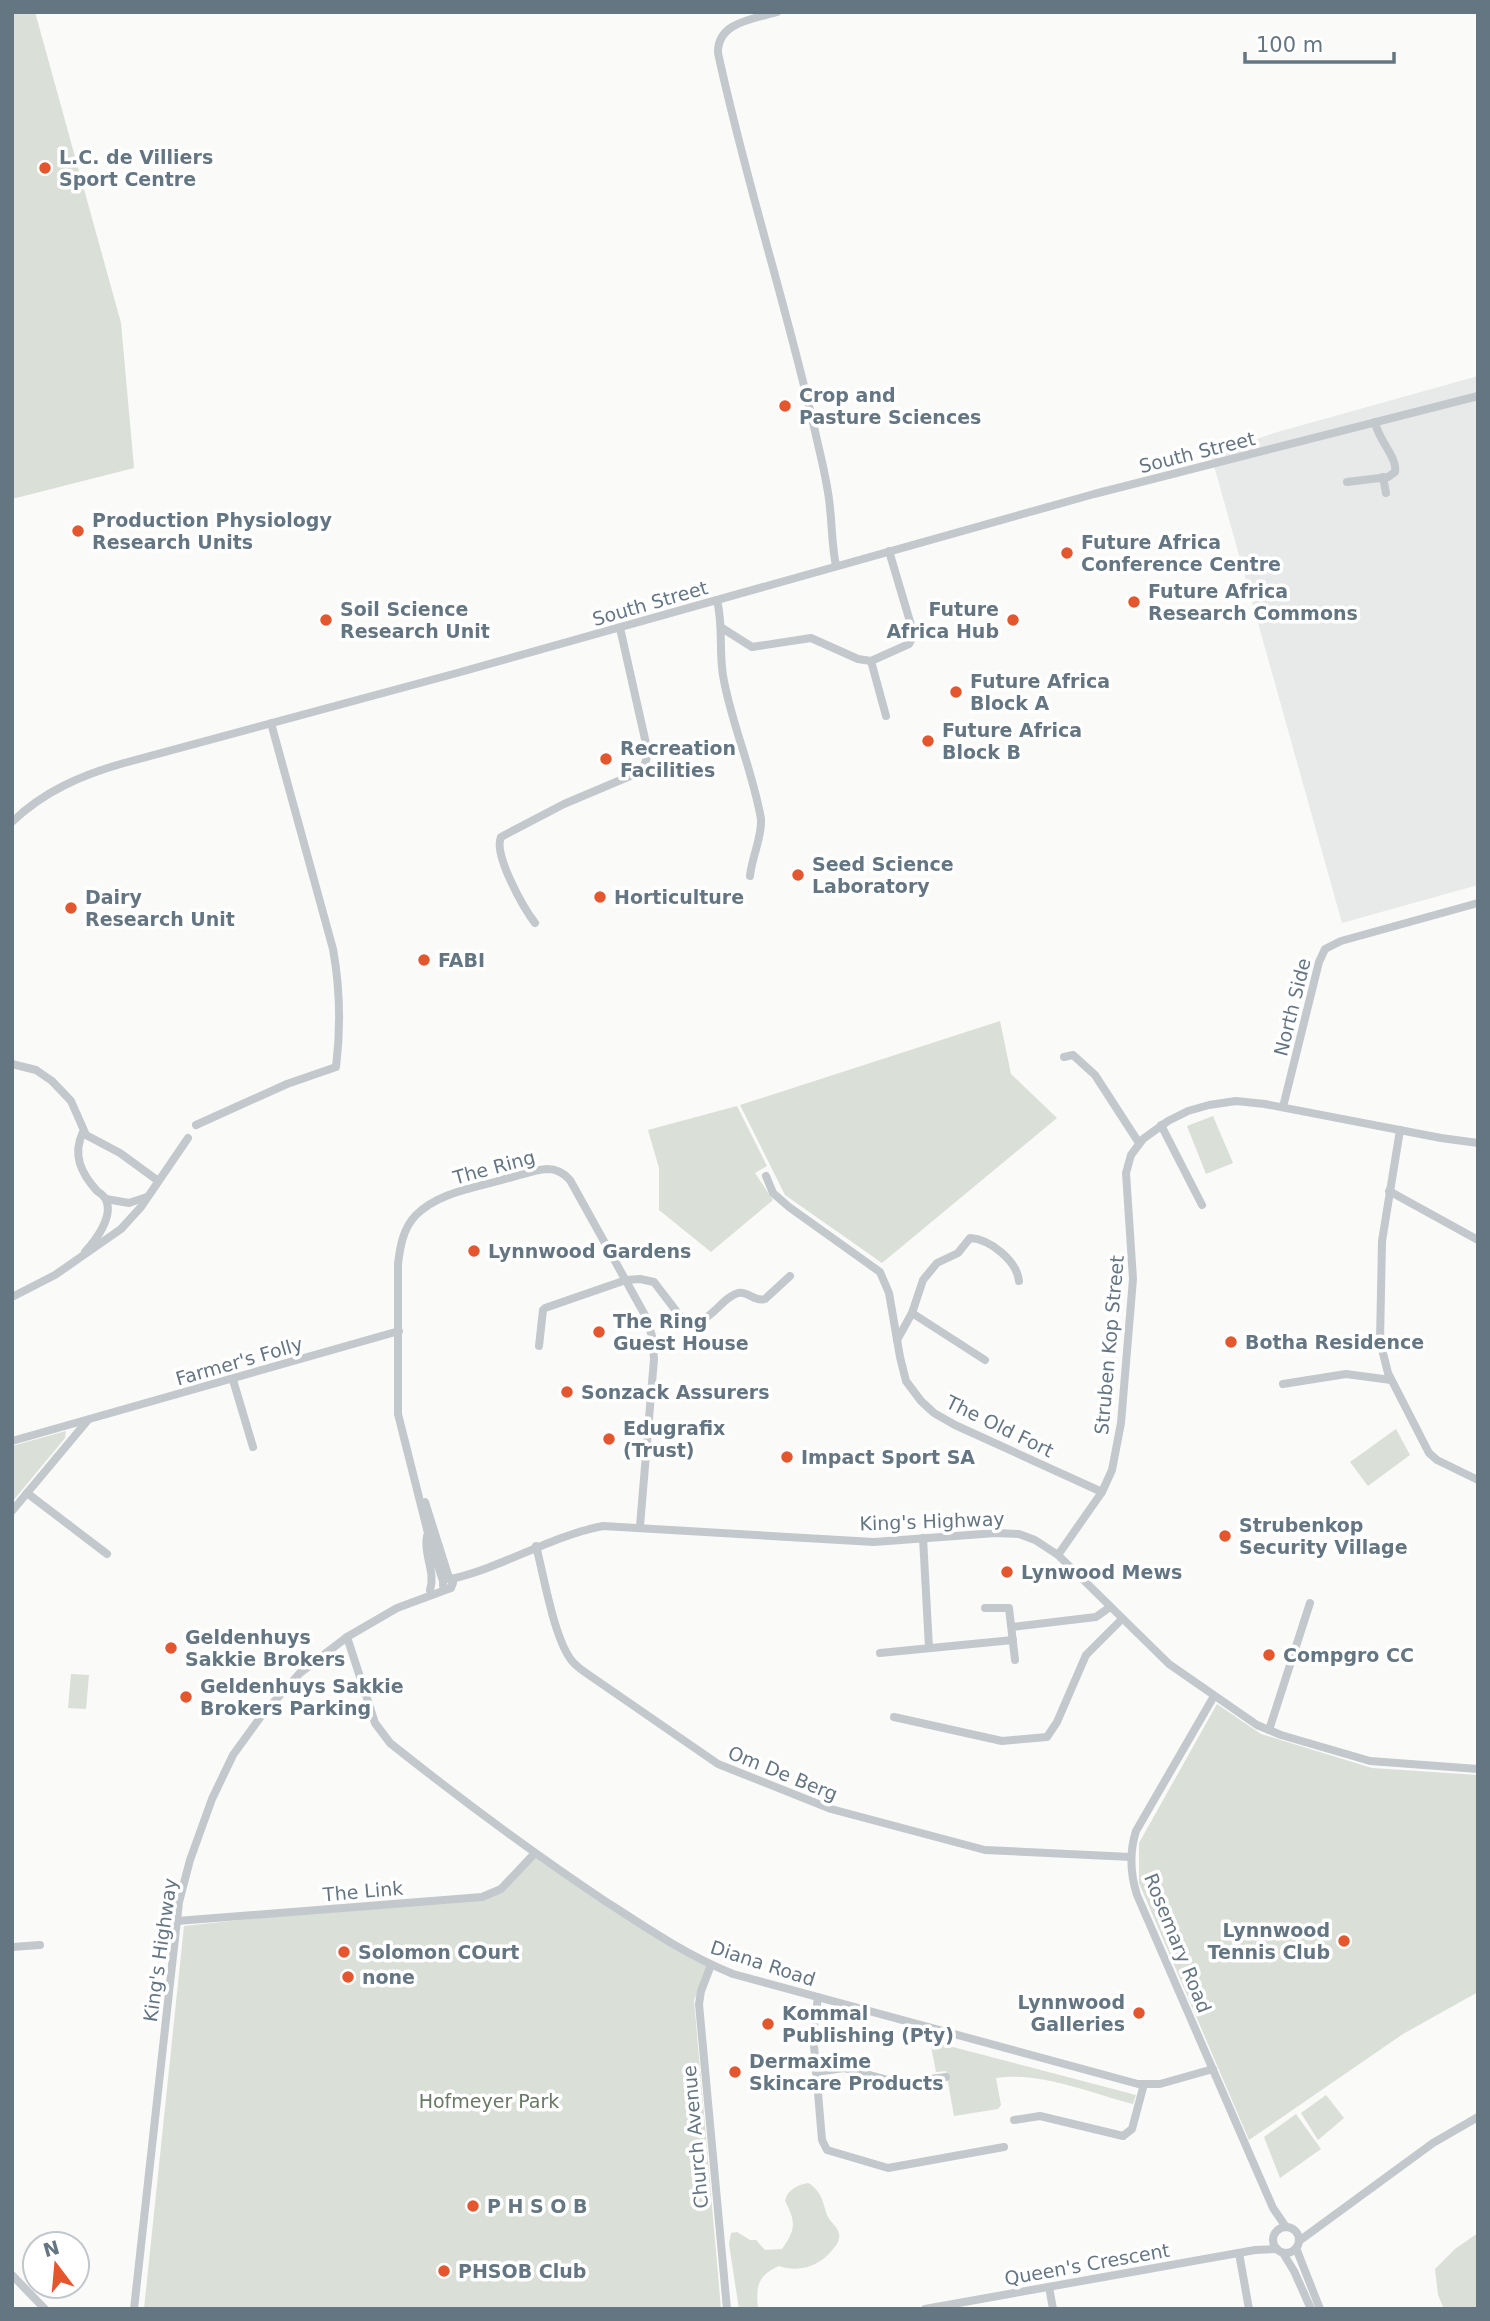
<svg xmlns="http://www.w3.org/2000/svg" width="1490" height="2321" font-family="'DejaVu Sans',sans-serif">
	<style>
		.built { fill: #e8e9e9 }
		.green { fill: #dadfd7 }
		.lines { fill: none; stroke-linecap: round; stroke-linejoin: round }
		.minor { stroke: #c3c8cc; stroke-width: 8 }
		.poi-dot { fill: #e4572e; stroke: #fff; stroke-width: 2.5 }
		.labels { text-anchor: middle; stroke-width: 7; stroke-linejoin: round; paint-order: stroke }
		.poi-label { font-size: 19px; font-weight: bold; fill: #657683; stroke: #fff; text-anchor: start }
		.street-label { font-size: 19px; fill: #657683; stroke: #fff }
		.park-label { font-size: 19px; fill: #687a64; stroke: #fff }
	</style>
	<rect width="100%" height="100%" fill="#fafaf8"/>
	<polygon class="built" points="1478,376 1478,885 1342,923 1211,455 1274,433"/>
	<g class="green">
		<polygon points="12,12 35,12 121,323 134,468 12,499"/>
		<polygon points="1000,1021 1011,1074 1057,1118 882,1263 785,1195 740,1105"/>
		<polygon points="737,1106 767,1166 755,1173 773,1200 711,1252 659,1210 659,1168 648,1130"/>
		<polygon points="1213,1116 1233,1163 1206,1174 1187,1126"/>
		<polygon points="1396,1429 1410,1455 1368,1486 1350,1462"/>
		<polygon points="66,1431 65,1438 12,1502 12,1446"/>
		<polygon points="71,1674 89,1675 86,1709 68,1708"/>
		<polygon points="1217,1704 1261,1734 1372,1768 1478,1775 1478,1992 1403,2034 1249,2140 1139,1883 1139,1843"/>
		<polygon points="534,1854 711,1965 694,2000 721,2309 144,2309 184,1926 495,1892"/>
		<path d="M930,2041L1136,2095L1133,2104C1091,2093 1039,2071 996,2078L1001,2105L998,2109L954,2116L946,2071L936,2072Z"/>
		<polygon points="1326,2095 1344,2118 1318,2140 1301,2113"/>
		<polygon points="1296,2114 1321,2149 1280,2178 1264,2137"/>
		<path d="M808,2183C821,2190 823,2202 827,2215C830,2222 838,2227 839,2234C840,2239 837,2245 833,2249C820,2266 800,2273 779,2266C757,2276 756,2286 758,2309H739L729,2244L731,2233L737,2232L750,2240H756L765,2250L782,2249C796,2229 796,2222 785,2201C787,2190 797,2185 808,2183Z"/>
		<polygon points="1478,2233 1478,2309 1444,2309 1438,2295 1435,2269 1455,2249"/>
	</g>
	<g class="lines">
		<g class="minor">
			<path d="M777,12C754,19 717,22 718,53C746,183 788,310 817,440C822,462 828,485 830,508C832,527 832,546 836,566"/>
			<polyline points="1383,477 1386,493"/>
			<path d="M1347,482L1388,477L1395,472C1398,458 1378,440 1375,422"/>
			<path d="M717,600C724,629 718,654 724,681C733,728 753,772 761,819C762,838 752,856 750,876"/>
			<polyline points="722,628 752,647 811,638 858,659 871,661"/>
			<polyline points="886,716 871,661 909,644 914,635 889,551"/>
			<path d="M12,822C44,791 82,775 124,763L457,673L1094,494L1478,396"/>
			<path d="M535,923C523,907 493,854 501,837L564,804L635,774C645,767 648,760 647,748L620,628"/>
			<polyline points="1064,1057 1073,1055 1095,1075 1139,1143"/>
			<polyline points="12,1064 36,1070 52,1081 71,1101 86,1135 120,1153 157,1180"/>
			<polyline points="1283,1107 1319,962 1325,949 1341,941 1478,903"/>
			<path d="M196,1125L287,1084L336,1067C341,1027 340,988 333,949L271,723"/>
			<polyline points="1161,1125 1202,1205"/>
			<polyline points="1400,1130 1382,1241 1380,1341 1388,1373 1429,1453 1437,1460 1478,1480"/>
			<path d="M83,1132C72,1155 81,1173 97,1191C100,1193 103,1195 105,1198C115,1215 96,1240 85,1252"/>
			<polyline points="766,1176 773,1193 789,1207 880,1272 889,1293 900,1357 906,1381 921,1401 934,1413 955,1425 1102,1492"/>
			<polyline points="1389,1191 1478,1240"/>
			<polyline points="106,1199 129,1203 147,1197"/>
			<polyline points="12,1297 55,1275 121,1229 141,1207 188,1138"/>
			<polyline points="912,1313 985,1360"/>
			<path d="M897,1340L912,1313L923,1280L937,1263L958,1253L970,1238C990,1239 1017,1261 1019,1281"/>
			<path d="M539,1346L543,1310L545,1308L626,1280L640,1279L654,1282L680,1316C702,1338 719,1298 738,1293C749,1291 754,1302 765,1299L790,1276"/>
			<polyline points="233,1380 253,1447"/>
			<polyline points="1283,1384 1346,1374 1391,1380"/>
			<polyline points="12,1441 399,1331"/>
			<polyline points="27,1493 107,1554"/>
			<polyline points="425,1502 449,1578"/>
			<polyline points="12,1511 88,1420"/>
			<path d="M427,1536C423,1555 436,1571 430,1590"/>
			<polyline points="923,1538 929,1648"/>
			<path d="M536,1546C544,1576 554,1639 572,1661C577,1667 583,1671 589,1675L718,1764L831,1809L985,1850L1131,1857"/>
			<polyline points="1058,1555 1102,1492 1112,1470 1121,1423 1133,1279 1126,1173 1131,1155 1143,1139 1168,1121 1188,1111 1209,1105 1236,1101 1265,1104 1441,1138 1478,1143"/>
			<path d="M451,1579C504,1567 550,1536 603,1526L874,1542L996,1533L1019,1534L1035,1540L1058,1555L1169,1664L1257,1725L1281,1735L1370,1761L1478,1769"/>
			<path d="M443,1581L431,1545L398,1414V1264C400,1247 403,1228 416,1215C439,1192 475,1188 505,1179C518,1176 533,1170 547,1169C556,1169 564,1173 570,1180L646,1317L652,1336L654,1359L640,1526"/>
			<polyline points="985,1608 1009,1608 1015,1660"/>
			<polyline points="1012,1627 1096,1617 1110,1607"/>
			<path d="M347,1637L375,1723L390,1743C459,1798 529,1850 602,1899C645,1927 686,1955 733,1974L1138,2084H1160L1213,2069"/>
			<polyline points="880,1653 1013,1640"/>
			<path d="M1214,1696L1136,1831C1129,1853 1130,1873 1137,1895L1273,2208L1286,2227"/>
			<polyline points="894,1717 1002,1741 1047,1737 1057,1722 1086,1655 1122,1619"/>
			<polyline points="1269,1730 1310,1603"/>
			<polyline points="177,1921 482,1897 501,1889 534,1854"/>
			<polyline points="12,1947 40,1945"/>
			<polyline points="711,1965 701,1991 699,2004 727,2309"/>
			<polyline points="818,1997 813,2034 822,2140 827,2150 888,2168 1004,2147"/>
			<polyline points="816,2072 844,2068 899,2083 946,2077"/>
			<polyline points="1014,2120 1040,2116 1123,2136 1132,2129 1144,2084"/>
			<circle cx="1286" cy="2240" r="13"/>
			<polyline points="1299,2241 1433,2143 1478,2117"/>
			<polyline points="1296,2248 1320,2309"/>
			<polyline points="1239,2253 1249,2309"/>
			<polyline points="1283,2253 1294,2271 1311,2309"/>
			<polyline points="12,2275 45,2309"/>
			<polyline points="1049,2287 1053,2309"/>
			<polyline points="134,2309 179,1902 190,1860 212,1799 233,1755 262,1715 300,1673 347,1637 397,1608 451,1588 453,1583 449,1578 443,1581 443,1586 447,1589"/>
			<polyline points="925,2309 1255,2250 1277,2249"/>
		</g>
	</g>
	<g class="poi-dot">
		<circle cx="45" cy="168" r="7"/>
		<circle cx="785" cy="406" r="7"/>
		<circle cx="78" cy="531" r="7"/>
		<circle cx="1067" cy="553" r="7"/>
		<circle cx="1134" cy="602" r="7"/>
		<circle cx="326" cy="620" r="7"/>
		<circle cx="1013" cy="620" r="7"/>
		<circle cx="956" cy="692" r="7"/>
		<circle cx="928" cy="741" r="7"/>
		<circle cx="606" cy="759" r="7"/>
		<circle cx="798" cy="875" r="7"/>
		<circle cx="600" cy="897" r="7"/>
		<circle cx="71" cy="908" r="7"/>
		<circle cx="424" cy="960" r="7"/>
		<circle cx="474" cy="1251" r="7"/>
		<circle cx="599" cy="1332" r="7"/>
		<circle cx="1231" cy="1342" r="7"/>
		<circle cx="567" cy="1392" r="7"/>
		<circle cx="609" cy="1439" r="7"/>
		<circle cx="787" cy="1457" r="7"/>
		<circle cx="1225" cy="1536" r="7"/>
		<circle cx="1007" cy="1572" r="7"/>
		<circle cx="171" cy="1648" r="7"/>
		<circle cx="1269" cy="1655" r="7"/>
		<circle cx="186" cy="1697" r="7"/>
		<circle cx="1344" cy="1941" r="7"/>
		<circle cx="344" cy="1952" r="7"/>
		<circle cx="348" cy="1977" r="7"/>
		<circle cx="1139" cy="2013" r="7"/>
		<circle cx="768" cy="2024" r="7"/>
		<circle cx="735" cy="2072" r="7"/>
		<circle cx="473" cy="2206" r="7"/>
		<circle cx="444" cy="2271" r="7"/>
	</g>
	<g class="labels">
		<g class="poi-label">
			<text x="59" y="164">L.C. de Villiers<tspan x="59" dy="22">Sport Centre</tspan></text>
			<text x="799" y="402">Crop and<tspan x="799" dy="22">Pasture Sciences</tspan></text>
			<text x="92" y="527">Production Physiology<tspan x="92" dy="22">Research Units</tspan></text>
			<text x="1081" y="549">Future Africa<tspan x="1081" dy="22">Conference Centre</tspan></text>
			<text x="1148" y="598">Future Africa<tspan x="1148" dy="22">Research Commons</tspan></text>
			<text x="340" y="616">Soil Science<tspan x="340" dy="22">Research Unit</tspan></text>
			<text x="999" y="616" text-anchor="end">Future<tspan x="999" dy="22">Africa Hub</tspan></text>
			<text x="970" y="688">Future Africa<tspan x="970" dy="22">Block A</tspan></text>
			<text x="942" y="737">Future Africa<tspan x="942" dy="22">Block B</tspan></text>
			<text x="620" y="755">Recreation<tspan x="620" dy="22">Facilities</tspan></text>
			<text x="812" y="871">Seed Science<tspan x="812" dy="22">Laboratory</tspan></text>
			<text x="85" y="904">Dairy<tspan x="85" dy="22">Research Unit</tspan></text>
			<text x="614" y="904">Horticulture</text>
			<text x="438" y="967">FABI</text>
			<text x="488" y="1258">Lynnwood Gardens</text>
			<text x="613" y="1328">The Ring<tspan x="613" dy="22">Guest House</tspan></text>
			<text x="1245" y="1349">Botha Residence</text>
			<text x="581" y="1399">Sonzack Assurers</text>
			<text x="623" y="1435">Edugrafix<tspan x="623" dy="22">(Trust)</tspan></text>
			<text x="801" y="1464">Impact Sport SA</text>
			<text x="1239" y="1532">Strubenkop<tspan x="1239" dy="22">Security Village</tspan></text>
			<text x="1021" y="1579">Lynwood Mews</text>
			<text x="185" y="1644">Geldenhuys<tspan x="185" dy="22">Sakkie Brokers</tspan></text>
			<text x="1283" y="1662">Compgro CC</text>
			<text x="200" y="1693">Geldenhuys Sakkie<tspan x="200" dy="22">Brokers Parking</tspan></text>
			<text x="1330" y="1937" text-anchor="end">Lynnwood<tspan x="1330" dy="22">Tennis Club</tspan></text>
			<text x="358" y="1959">Solomon COurt</text>
			<text x="362" y="1984">none</text>
			<text x="1125" y="2009" text-anchor="end">Lynnwood<tspan x="1125" dy="22">Galleries</tspan></text>
			<text x="782" y="2020">Kommal<tspan x="782" dy="22">Publishing (Pty)</tspan></text>
			<text x="749" y="2068">Dermaxime<tspan x="749" dy="22">Skincare Products</tspan></text>
			<text x="487" y="2213">P H S O B</text>
			<text x="458" y="2278">PHSOB Club</text>
		</g>
		<g class="street-label">
			<text transform="translate(1197 452) rotate(-14)" y="7">South Street</text>
			<text transform="translate(650 603) rotate(-16)" y="7">South Street</text>
			<text transform="translate(1292 1007) rotate(-76)" y="7">North Side</text>
			<text transform="translate(494 1167) rotate(-15)" y="7">The Ring</text>
			<text transform="translate(1109 1345) rotate(-85)" y="7">Struben Kop Street</text>
			<text transform="translate(239 1361) rotate(-16)" y="7">Farmer's Folly</text>
			<text transform="translate(1000 1426) rotate(26)" y="7">The Old Fort</text>
			<text transform="translate(932 1521) rotate(-2)" y="7">King's Highway</text>
			<text transform="translate(783 1773) rotate(22)" y="7">Om De Berg</text>
			<text transform="translate(363 1891) rotate(-5)" y="7">The Link</text>
			<text transform="translate(1178 1943) rotate(68)" y="7">Rosemary Road</text>
			<text transform="translate(160 1950) rotate(-82)" y="7">King's Highway</text>
			<text transform="translate(763 1963) rotate(18)" y="7">Diana Road</text>
			<text transform="translate(695 2137) rotate(-95)" y="7">Church Avenue</text>
			<text transform="translate(1087 2264) rotate(-10)" y="7">Queen's Crescent</text>
		</g>
		<g class="park-label">
			<text x="489" y="2108">Hofmeyer Park</text>
		</g>
	</g>
	<rect width="1490" height="2321" fill="none" stroke="#657683" stroke-width="28"/>
	<g transform="translate(56 2265) rotate(344)"><circle r="33" fill="#ffffff" stroke="#c1c8cd" stroke-width="2"/>
	<path d="M0-5L12 26L0 18L-12 26Z" fill="#e4572e"/>
	<text y="-10" font-size="19" font-weight="bold" text-anchor="middle" fill="#657683">N</text>
	</g>
	<path d="M1245 52v10h149v-10" fill="none" stroke="#657683" stroke-width="3.5"/>
	<text x="1256" y="52" font-size="21" fill="#657683" stroke="#ffffff" stroke-width="5" paint-order="stroke">100 m</text>
</svg>
